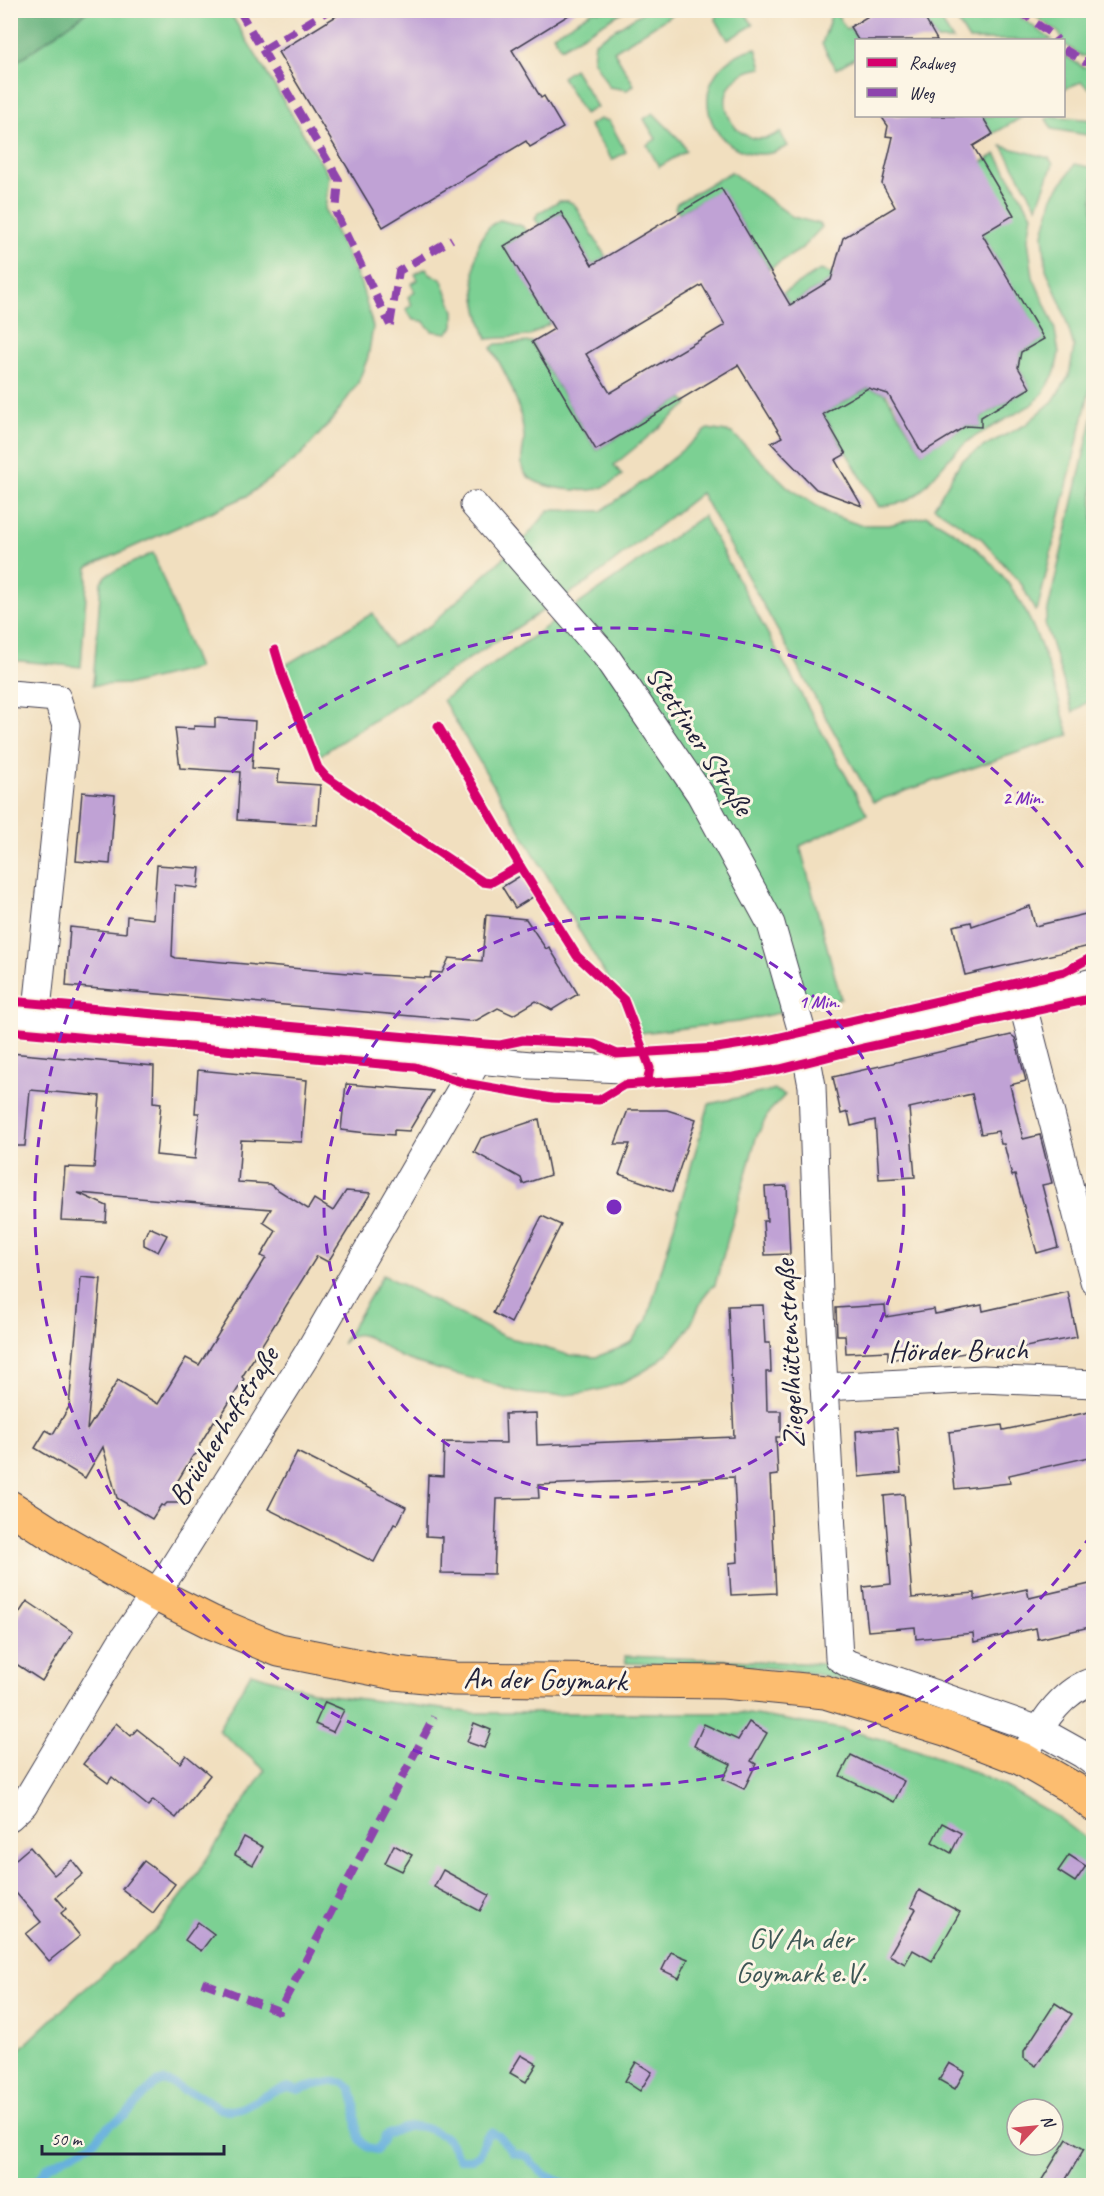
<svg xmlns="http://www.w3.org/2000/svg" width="1104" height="2196" font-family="Caveat,sans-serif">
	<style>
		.green { fill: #7cd093; stroke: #4f7967; stroke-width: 1.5; fill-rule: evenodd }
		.forest { fill: #65b27d; stroke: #446a5c; stroke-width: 1.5 }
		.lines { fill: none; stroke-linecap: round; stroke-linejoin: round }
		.stream { stroke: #64afdd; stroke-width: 8 }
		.building { fill: #c0a2d5; fill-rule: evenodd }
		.minor-casing { stroke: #413e4f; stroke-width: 29 }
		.major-casing { stroke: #413e4f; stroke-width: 35 }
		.minor { stroke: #fff; stroke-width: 27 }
		.major { stroke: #fcbd6f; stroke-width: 33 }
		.quiet { stroke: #8e44ad; stroke-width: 8; stroke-dasharray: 15 8; stroke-linecap: butt }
		.cycleway-casing { stroke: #fcf5e5; stroke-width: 13 }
		.cycleway { stroke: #d6006c; stroke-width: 9 }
		.ring { fill: none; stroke: #7b2cbf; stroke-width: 3; stroke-dasharray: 10 8 }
		.labels { text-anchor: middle; stroke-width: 6; stroke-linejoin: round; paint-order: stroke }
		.street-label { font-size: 30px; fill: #22223b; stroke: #fcf5e5 }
		.park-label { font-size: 30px; fill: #3d5655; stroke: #fcf5e5 }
		.centre { fill: #7b2cbf; stroke: #fcf5e5; stroke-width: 3 }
		.ring-label { font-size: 18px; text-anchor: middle; font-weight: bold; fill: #7b2cbf; stroke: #fcf5e5; stroke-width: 6; stroke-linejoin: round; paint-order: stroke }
	</style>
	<rect width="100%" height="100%" fill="#fcf5e5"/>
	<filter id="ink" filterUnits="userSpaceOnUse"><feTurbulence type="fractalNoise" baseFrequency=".0167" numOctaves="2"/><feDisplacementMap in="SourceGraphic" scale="12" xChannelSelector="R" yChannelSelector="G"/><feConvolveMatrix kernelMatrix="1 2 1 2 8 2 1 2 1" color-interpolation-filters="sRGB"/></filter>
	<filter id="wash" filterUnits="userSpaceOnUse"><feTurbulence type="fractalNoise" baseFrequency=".008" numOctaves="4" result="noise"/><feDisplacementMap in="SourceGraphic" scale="24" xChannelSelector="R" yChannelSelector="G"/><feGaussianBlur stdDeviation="1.35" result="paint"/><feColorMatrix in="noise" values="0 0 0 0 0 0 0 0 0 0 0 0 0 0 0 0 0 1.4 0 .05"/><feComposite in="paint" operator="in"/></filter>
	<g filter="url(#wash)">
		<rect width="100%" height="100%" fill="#f1dfbf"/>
		<g class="green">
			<polygon points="646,10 678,11 614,51 634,85 627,90 609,87 593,59 595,42"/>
			<polygon points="88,11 229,11 329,176 325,210 361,284 373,327 368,357 358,383 333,419 299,457 247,496 88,567 81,667 11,660 10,66"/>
			<polygon points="593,11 624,11 561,48 553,35"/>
			<polygon points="718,11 744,11 753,25 728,40 716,20"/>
			<polygon points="835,11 846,29 850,27 858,40 856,57 836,69 822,44 832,13"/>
			<polygon points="920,11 935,11 953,40 937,40"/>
			<polygon points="951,11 1012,11 1052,40 969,40"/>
			<polygon points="1028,11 1093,11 1093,56 1082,56 1065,45 1059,33"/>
			<path d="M756,48L762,68C695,77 733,163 780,132L788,146C783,148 777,152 771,153C706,165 676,68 756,48Z"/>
			<polygon points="1064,55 1083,67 1093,67 1093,91 1081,82 1064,89"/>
			<polygon points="574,69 597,107 584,114 562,77"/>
			<polygon points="653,113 681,141 686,151 659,167 647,145 656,139 644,119"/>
			<polygon points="982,116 1024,116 993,134"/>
			<polygon points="1051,116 1093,120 1093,136 1052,129 1046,119"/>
			<polygon points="600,119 609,121 626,152 612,160 589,125"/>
			<polygon points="1002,146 1049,158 1053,164 1037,207"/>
			<polygon points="996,154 1032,215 1028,239 1033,277 1054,325 1059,353 1055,372 1044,392 1033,404 972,438 955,452 919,493 904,502 879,507 823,414 868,388 885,393 922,452 966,426 980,427 981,417 1030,388 1018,367 1021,352 1043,339 982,234 982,162"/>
			<polygon points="1075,164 1093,168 1093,376 1038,608 1035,611 1022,585 982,539 934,507 961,461 988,444 1025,425 1053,401 1069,376 1074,347 1062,307 1046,269 1043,234 1053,196"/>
			<polygon points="731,172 793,217 820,224 822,227 800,250 769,269 721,189 679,213 675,208 677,203"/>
			<polygon points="559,201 568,201 574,204 606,257 592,265 561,212 539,225 535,219 538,213"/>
			<path d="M500,220L522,226L527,232L505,246L551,323L529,336L487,339C475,308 465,256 488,228C491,225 496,222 500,220Z"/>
			<polygon points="426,268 431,275 441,278 454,311 454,326 447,333 432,331 423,321 413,320 406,309 412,305 408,297 415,292 411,284 418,280 415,274"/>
			<polygon points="820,270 833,274 831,280 790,305 783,293"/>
			<path d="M532,342L596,450L683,398L688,404L614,465L622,475C615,481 608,486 598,489C581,493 527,489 522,467C520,457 525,445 524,435C520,402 508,376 491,348L496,344Z"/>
			<polygon points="1093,415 1093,698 1073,712 1045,623"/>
			<path d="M708,429L732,433L789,488L829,514L860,525H889L927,516C1025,567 1040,638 1069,735L873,802L701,493L589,581L319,756L294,696L284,666L373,613L392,647L431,625L528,535L549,510L601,511L647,479Z"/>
			<polygon points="703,516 867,814 800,846 841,999 738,1022 640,1033 443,700"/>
			<polygon points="153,553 198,668 133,684 93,685 101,582 106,575"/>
			<path d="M774,1090L785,1095L769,1112L756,1138L715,1285C701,1293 698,1314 689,1327C654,1381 591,1401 529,1394C514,1392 499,1386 485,1382C457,1374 428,1368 401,1357C388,1351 375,1337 361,1335C353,1333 347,1338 342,1344L383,1275L503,1336L569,1355L596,1357L620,1348L631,1342L647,1320L709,1104Z"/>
			<path d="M625,1656L824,1664L837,1674L908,1694L988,1723L987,1727C926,1704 868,1683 804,1672C745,1663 685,1665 626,1663Z"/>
			<path d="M251,1673L322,1694L474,1713H742L842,1729L892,1742L946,1760L1004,1786L1058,1817L1093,1844V2185L11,2186V2058L80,1993L154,1932L187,1889L265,1770L218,1730ZM1017,2109H1053V2145H1017Z"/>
		</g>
		<polygon class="forest" points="11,10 88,10 88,11 11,66"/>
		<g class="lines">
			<path class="stream" d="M33,2186L47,2167L91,2144L111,2124L125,2116L156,2083L164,2081L174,2084L182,2090L200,2095L220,2109L231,2110L241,2108L272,2092L288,2087L298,2090C308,2086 316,2085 326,2083C378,2071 336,2145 376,2150L382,2143L385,2136C405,2125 418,2122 439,2134C442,2135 445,2136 447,2139C453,2145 454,2153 460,2159H472L480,2154L485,2138L491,2132L499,2136L513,2153C531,2155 529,2161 540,2171C548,2178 562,2182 572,2186"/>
		</g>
		<g id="blocks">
			<g class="building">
				<polygon points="346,10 577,10 512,50 541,98 544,96 563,128 530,147 526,141 383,227 278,52"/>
				<polygon points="878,10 920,10 937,40 858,40 850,27"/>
				<path d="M881,116H982L993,134L973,146L1014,215L982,234L1044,339L1021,352L1018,367L1030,388L981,417V427L966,426L922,453L888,394L868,388L823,414L846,454L835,460L862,506L816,489L771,443L782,437L738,365L596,450L532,342L554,329L504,246L561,212L592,265L721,188L790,305L831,280L843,238L895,207L882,184L893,137L886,136L888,126ZM702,285L725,325L610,393L586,354Z"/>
				<polygon points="215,718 255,721 252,768 279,770 278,782 320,785 317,825 237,820 240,772 180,768 175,728 194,729 194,726 215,727"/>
				<polygon points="82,792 115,795 110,864 76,861"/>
				<polygon points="157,865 200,868 198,888 175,885 172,956 176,958 360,974 430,978 431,972 442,973 449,958 482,961 486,915 526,919 546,949 549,947 578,994 552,1010 536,1001 513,1015 498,1008 477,1020 469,1021 66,986 70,927 126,933 127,916 153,919"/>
				<polygon points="520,876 533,897 515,908 502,887"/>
				<polygon points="1030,906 1035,926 1094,912 1094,945 965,975 953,926 971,922 972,926"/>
				<polygon points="1011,1035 1015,1038 1026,1081 1010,1085 1023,1139 1040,1135 1052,1183 1042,1185 1058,1247 1037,1253 1015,1175 1012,1176 1004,1144 1001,1144 998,1131 981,1134 972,1094 909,1108 915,1177 879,1179 875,1120 851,1126 848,1112 841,1114 833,1077"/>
				<polygon points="10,1053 154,1066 153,1102 161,1103 156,1155 195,1159 199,1113 195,1113 198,1070 307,1080 302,1142 241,1140 238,1182 269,1184 308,1209 314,1199 333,1211 346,1191 371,1193 328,1262 317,1256 242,1377 244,1379 217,1422 214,1421 200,1444 199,1452 192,1457 174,1487 173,1491 180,1503 167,1503 164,1506 161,1505 152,1519 117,1498 103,1447 85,1478 35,1448 46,1430 53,1434 69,1407 81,1277 101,1279 87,1430 118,1380 158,1404 186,1358 199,1365 266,1258 261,1256 276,1231 263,1222 271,1209 78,1193 107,1206 106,1222 61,1220 65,1167 94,1168 100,1096 30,1090 25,1146 10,1146"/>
				<polygon points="346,1084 433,1091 409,1131 394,1130 394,1135 367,1133 341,1130"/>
				<polygon points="628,1110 667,1110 696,1119 672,1192 619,1174 630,1144 615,1144"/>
				<polygon points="539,1119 550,1175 523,1184 521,1178 474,1152 481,1138"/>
				<polygon points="787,1186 790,1254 765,1255 763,1221 767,1221 765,1187"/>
				<polygon points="542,1216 561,1225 511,1323 493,1313"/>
				<polygon points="149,1227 167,1235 158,1252 144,1245 144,1238"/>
				<polygon points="1068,1292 1077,1337 990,1354 989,1349 941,1357 940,1352 888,1360 888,1351 846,1353 845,1335 837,1335 836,1308 885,1305 886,1317 934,1309 935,1314 982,1305 983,1311"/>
				<polygon points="763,1305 765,1343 770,1343 771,1372 766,1372 767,1411 781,1411 781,1437 776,1437 778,1475 770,1476 776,1593 731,1595 729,1563 738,1562 734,1477 538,1485 539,1498 497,1499 494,1574 441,1573 442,1537 426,1536 426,1527 428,1475 443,1476 444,1442 506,1443 505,1414 536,1413 537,1445 734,1437 728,1306"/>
				<polygon points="1094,1411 1094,1456 1009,1475 1010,1483 955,1489 949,1432 1002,1425 1003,1430"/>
				<polygon points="897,1428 901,1473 859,1477 856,1431"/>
				<polygon points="297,1452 406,1507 397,1525 394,1524 374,1562 268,1509"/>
				<polygon points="904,1494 912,1598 975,1593 975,1600 1027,1589 1029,1598 1094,1583 1094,1626 1038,1639 1036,1628 974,1642 973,1633 916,1639 915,1627 868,1631 863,1587 891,1584 884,1496"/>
				<polygon points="27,1601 73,1632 42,1681 10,1660 10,1627"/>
				<polygon points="325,1702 344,1710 333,1732 315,1724"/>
				<polygon points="749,1722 767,1733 751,1761 756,1764 744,1789 723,1779 731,1764 694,1746 704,1724 738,1740"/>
				<polygon points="116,1723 131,1736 137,1729 180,1763 186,1755 210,1775 176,1818 153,1800 148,1806 112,1777 108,1783 83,1764"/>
				<polygon points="474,1723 491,1730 484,1748 467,1742"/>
				<polygon points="851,1755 904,1781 894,1802 840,1776"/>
				<polygon points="942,1823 961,1833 951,1853 932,1842"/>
				<polygon points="244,1837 263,1847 253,1865 235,1855"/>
				<polygon points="394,1845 412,1855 402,1871 385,1863"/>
				<polygon points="30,1847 54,1875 72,1860 83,1874 56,1897 66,1909 61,1913 80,1936 49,1961 26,1934 41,1922 10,1886 10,1864"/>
				<polygon points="1069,1855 1086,1866 1075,1882 1058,1871"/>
				<polygon points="144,1861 175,1884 153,1913 122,1889"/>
				<polygon points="443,1870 489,1895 480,1911 434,1887"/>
				<polygon points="919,1890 960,1912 932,1961 913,1950 905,1964 889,1955 916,1909 911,1907"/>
				<polygon points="198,1922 214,1934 201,1951 185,1940"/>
				<polygon points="671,1952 688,1959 679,1978 662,1970"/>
				<polygon points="1055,2003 1072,2014 1036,2066 1024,2058 1024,2051"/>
				<polygon points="521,2055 537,2064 526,2082 510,2073"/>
				<polygon points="636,2062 652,2072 640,2091 625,2081"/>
				<polygon points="949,2063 965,2072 955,2089 939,2080"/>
				<polygon points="1067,2139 1084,2149 1062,2186 1038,2186"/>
			</g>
		</g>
	</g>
	<g filter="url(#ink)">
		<use href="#blocks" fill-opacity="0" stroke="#413e4f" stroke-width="1.5"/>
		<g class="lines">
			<defs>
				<g id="minor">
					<polyline points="474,505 605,655 700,794 771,924 802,1032 812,1086 819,1294 839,1658 849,1664 1039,1730 1082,1754 1094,1763"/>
					<polyline points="10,694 57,698 66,726 36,1020"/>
					<polyline points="1021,998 1094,1281"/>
					<polyline points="10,1017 531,1065 622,1069 650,1068 806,1048 1094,982"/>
					<polyline points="824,1387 983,1379 1094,1384"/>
					<path d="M1030,1745C1044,1720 1064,1689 1094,1681"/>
					<polyline points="10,1817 24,1804 121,1642 171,1571 306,1356 478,1060"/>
				</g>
				<polyline id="major" points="10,1507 61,1540 155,1594 211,1622 279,1650 395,1673 455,1679 724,1682 825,1692 945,1729 1022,1759 1074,1789 1094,1805"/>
			</defs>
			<use href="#minor" class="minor-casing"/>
			<use href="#major" class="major-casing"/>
			<use href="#minor" class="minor"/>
			<use href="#major" class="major"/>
			<g class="quiet">
				<polyline points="239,10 339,180 336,213 390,325"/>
				<polyline points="1018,10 1054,36 1057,40"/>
				<polyline points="1064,49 1084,61 1094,61"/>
				<polyline points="263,50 329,10"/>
				<polyline points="390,325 399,271 452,239"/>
				<polyline points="202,1982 279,2011 434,1717"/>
			</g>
			<defs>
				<g id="cycleway">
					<polyline points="275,650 283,677 318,768 326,777 483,882 490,883 520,866"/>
					<polyline points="438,726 520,866 577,956 624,1000 650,1068 647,1084"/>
					<polyline points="10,1001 486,1044 500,1045 523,1040 594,1044 617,1054 717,1048 768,1040 1064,972 1094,956"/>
					<polyline points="10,1031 415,1067 465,1083 552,1098 599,1100 624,1085 733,1077 780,1069 863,1048 1094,998"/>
				</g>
			</defs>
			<use href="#cycleway" class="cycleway-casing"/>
			<use href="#cycleway" class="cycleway"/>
		</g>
	</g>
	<g class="ring">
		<circle cx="614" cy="1207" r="290"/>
		<path d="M1091 1535A579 579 0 1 1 1091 879"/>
	</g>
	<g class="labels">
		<g class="street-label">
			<text transform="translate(700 740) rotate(57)" y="10">Stettiner Straße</text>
			<text transform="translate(958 1350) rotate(-1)" y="10">Hörder Bruch</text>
			<text transform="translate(789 1354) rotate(-93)" y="10">Ziegelhüttenstraße</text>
			<text transform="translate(223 1426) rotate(-58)" y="10">Brücherhofstraße</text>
			<text transform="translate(545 1679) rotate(1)" y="10">An der Goymark</text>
		</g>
		<g class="park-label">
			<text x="801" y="1948">GV An der<tspan x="801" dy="34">Goymark e.V.</tspan></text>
		</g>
	</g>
	<circle cx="614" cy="1207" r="9" class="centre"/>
	<g class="ring-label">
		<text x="1023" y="804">2 Min.</text>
		<text x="819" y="1008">1 Min.</text>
	</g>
	<rect width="1104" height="2196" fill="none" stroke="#fcf5e5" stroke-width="36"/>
	<rect x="855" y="39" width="210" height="78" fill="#fcf5e5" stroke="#a5a1a1" stroke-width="1.5"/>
	<rect x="867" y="58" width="30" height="9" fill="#d6006c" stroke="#a5a1a1" stroke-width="1.5"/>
	<text x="909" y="69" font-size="18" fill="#22223b">Radweg</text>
	<rect x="867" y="88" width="30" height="9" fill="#8e44ad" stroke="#a5a1a1" stroke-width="1.5"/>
	<text x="909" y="99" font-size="18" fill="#22223b">Weg</text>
	<g transform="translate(1035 2127) rotate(64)"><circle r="28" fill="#fcf5e5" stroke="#a5a1a1" stroke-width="1.5"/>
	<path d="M0-4.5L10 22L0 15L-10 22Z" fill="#d1495b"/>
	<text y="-9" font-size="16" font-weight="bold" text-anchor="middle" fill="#22223b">N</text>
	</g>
	<path d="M42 2145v9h182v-9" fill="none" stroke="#22223b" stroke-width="3"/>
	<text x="51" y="2145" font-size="18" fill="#22223b" stroke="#fcf5e5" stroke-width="4.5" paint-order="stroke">50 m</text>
</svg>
